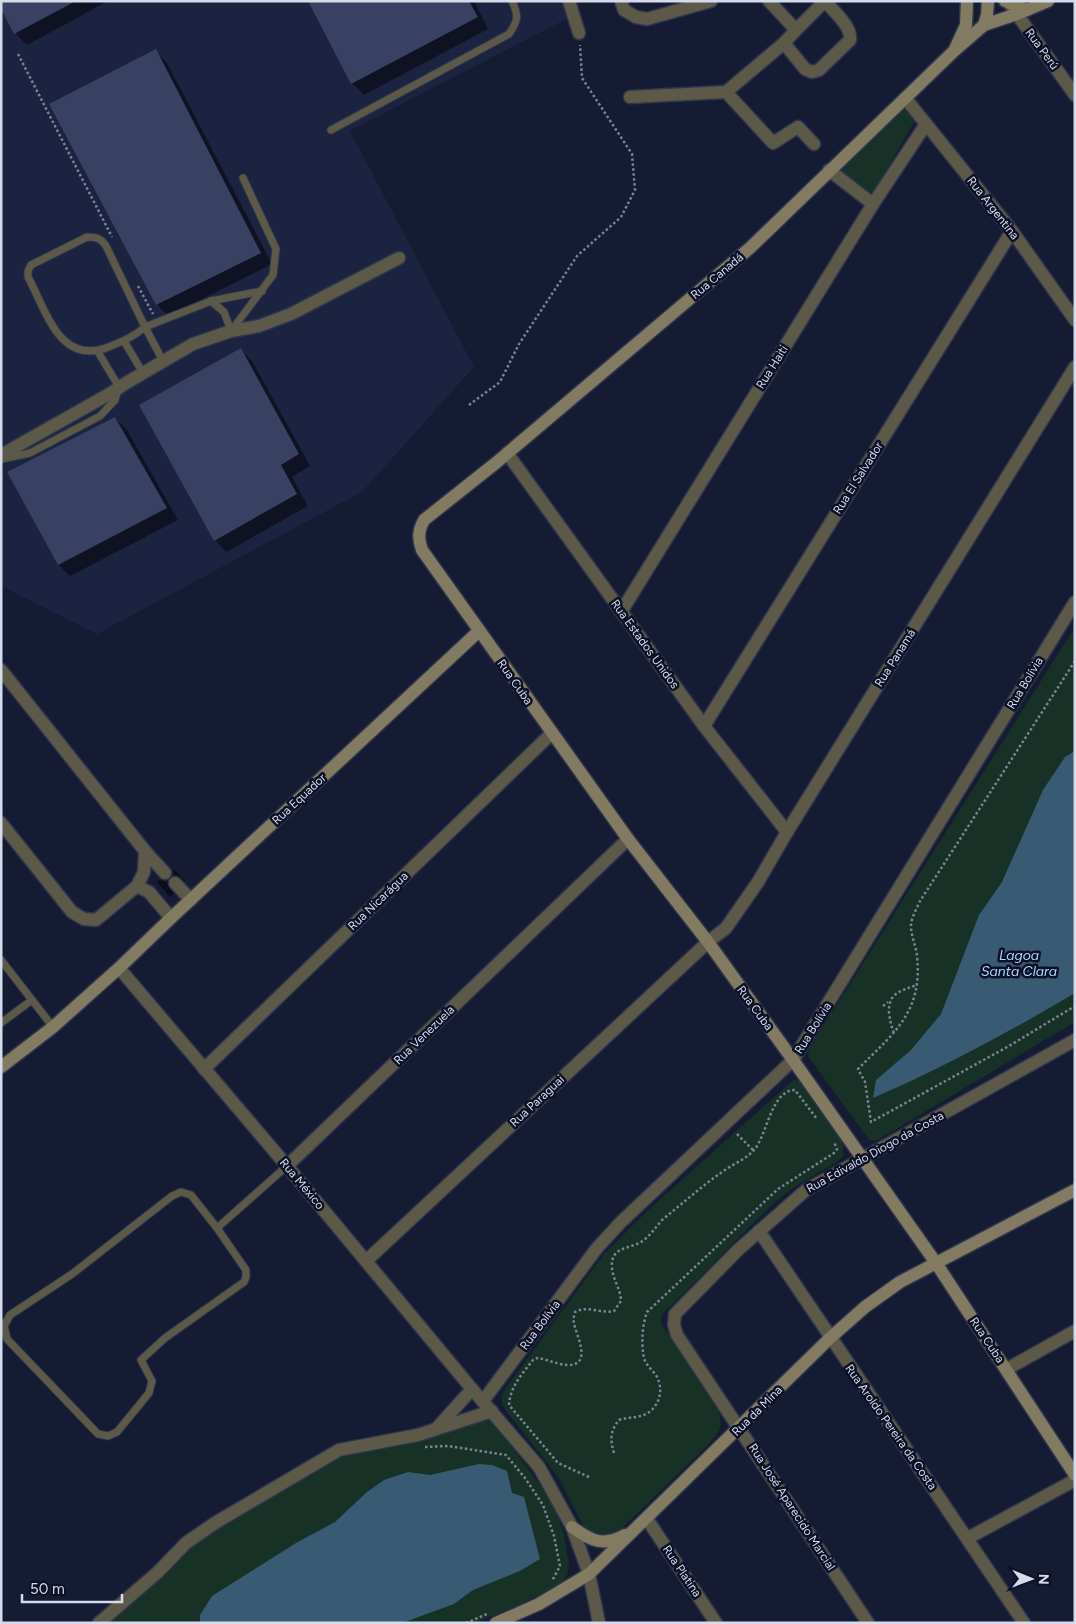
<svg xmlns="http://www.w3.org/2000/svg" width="1076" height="1624" font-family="Figtree,sans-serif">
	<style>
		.built { fill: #1b2340 }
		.green { fill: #183126 }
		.water { fill: #385a72 }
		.shadow { fill: #0007 }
		.building { fill: #384161 }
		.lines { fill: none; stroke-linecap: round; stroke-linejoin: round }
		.lane-casing { stroke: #2f364c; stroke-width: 9 }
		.street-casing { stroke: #2f364c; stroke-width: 15 }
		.secondary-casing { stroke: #2f364c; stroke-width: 15 }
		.path { stroke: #7c8295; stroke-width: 2.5; stroke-dasharray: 2.5 2.5; stroke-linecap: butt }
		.lane { stroke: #5d5949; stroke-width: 7 }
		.street { stroke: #5d5949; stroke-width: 12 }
		.secondary { stroke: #837b61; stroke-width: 12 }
		.labels { text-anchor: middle; stroke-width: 5; stroke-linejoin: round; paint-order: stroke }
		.street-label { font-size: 12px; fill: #d6dbeb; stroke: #0c1128 }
		.water-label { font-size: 14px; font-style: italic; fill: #abdafd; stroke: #0c1128 }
	</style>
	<rect width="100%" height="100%" fill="#141b32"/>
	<polygon class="built" points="1,1 566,1 572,16 350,131 474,367 362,492 97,634 1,586"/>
	<g class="green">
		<path d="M904,108H908L915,120L875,191C864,196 850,180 841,173L844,166Z"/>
		<polygon points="1075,627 1075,1022 878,1140 869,1140 808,1056 809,1049"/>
		<path d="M796,1080L800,1082L843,1139V1157C823,1172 798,1182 779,1199C738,1236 702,1277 662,1314L661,1323L718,1410C724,1429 720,1431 708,1445L619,1531L609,1536L599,1537L584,1528L559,1478L507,1412C500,1403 500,1399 505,1389L603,1255L646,1212L792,1081Z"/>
		<polygon points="491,1419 552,1501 564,1534 569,1565 567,1576 557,1588 476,1623 106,1623 205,1536 343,1452 406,1445"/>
	</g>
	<g class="water">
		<path d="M1075,751V993C1011,1031 941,1069 873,1098L876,1080L911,1050L941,1014L979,915L1002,882L1043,790L1065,757Z"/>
		<polygon points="479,1464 492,1465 507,1471 512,1493 524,1497 540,1559 520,1571 473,1590 454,1604 402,1623 200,1623 200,1615 212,1596 296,1543 335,1522 367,1492 384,1480 408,1472 430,1475"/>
	</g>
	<g class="shadow">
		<polygon points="1,1 108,1 27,45 15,33 1,6"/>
		<polygon points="310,1 474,1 488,29 364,95 352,83"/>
		<polygon points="155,51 167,63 272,264 168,316 157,304"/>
		<polygon points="240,349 252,361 310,466 292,477 308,506 226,552 215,540"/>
		<polygon points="115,418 127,430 178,520 70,576 59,565"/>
		<polygon points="173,868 185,881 180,880 174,875"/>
		<polygon points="159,880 167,882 172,888 174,894 170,897 157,882"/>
	</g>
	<g class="building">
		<polygon points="1,1 76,1 14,34 1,9"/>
		<polygon points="308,1 469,1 478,17 351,84"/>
		<polygon points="156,49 261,253 156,305 49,104"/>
		<polygon points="241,348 299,454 281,465 297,494 214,541 139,405"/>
		<polygon points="115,417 167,508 58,565 7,472"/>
	</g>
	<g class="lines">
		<defs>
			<g id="lane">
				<path d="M331,130L509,34C518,21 519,16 512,1"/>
				<path d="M87,237C96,237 101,238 106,246L145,327C135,336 123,341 111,346C60,368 47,312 28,277V271L31,265Z"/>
				<polyline points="211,301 224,312 231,331"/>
				<polyline points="231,331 273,275 276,249 243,178"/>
				<polyline points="124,341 143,373"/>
				<polyline points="163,361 145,327 211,301 262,291"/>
				<polyline points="2,459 30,453 100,416 115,400 119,387 98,352"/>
				<polyline points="1,960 53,1027"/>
				<polyline points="1,1023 32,1000"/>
				<polygon points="181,1192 191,1195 217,1228 246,1270 246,1277 244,1282 165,1338 141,1360 152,1381 149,1393 117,1432 108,1436 98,1434 7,1339 4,1326 10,1315 72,1274 172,1196"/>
				<polyline points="217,1228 287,1166"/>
			</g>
			<g id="street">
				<polyline points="569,1 579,33"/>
				<polyline points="621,1 624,10 636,17 647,19 711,1"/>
				<polyline points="769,1 796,30 825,1"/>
				<polyline points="1011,6 1075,95"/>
				<path d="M784,43L805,69L812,72L819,70L850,40C852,26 833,11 825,1"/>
				<polyline points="726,92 773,143 798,127 814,144"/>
				<polyline points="630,97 726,92 784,43 796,30"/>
				<polyline points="906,99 1012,231 1075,320"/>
				<polyline points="829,170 873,204"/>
				<polyline points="507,453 704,726 787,832"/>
				<polyline points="1,455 111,393 126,383 193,344 231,331 259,326 291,314 399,258"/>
				<polyline points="621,612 873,204 926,124"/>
				<polyline points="1,670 145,851 144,872 137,886 96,920 84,919 72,912 1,823"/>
				<polyline points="704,726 1012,231"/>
				<polyline points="145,851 165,873"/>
				<polyline points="175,883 191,900"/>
				<polyline points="137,886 149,892 171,918"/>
				<polyline points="119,968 287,1166 472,1389 539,1467 572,1527 589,1574 599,1623"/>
				<polyline points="204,1069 552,733"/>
				<polyline points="287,1166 628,839"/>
				<polyline points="759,1231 1024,1623"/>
				<polyline points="366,1261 708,942 726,928 758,882 787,832 1075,367"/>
				<polyline points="1007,1369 1075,1331"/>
				<polyline points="483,1401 597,1248 621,1222 793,1060 1075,602"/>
				<polyline points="436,1429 472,1389"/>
				<polyline points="647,1519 716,1623"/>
				<polyline points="968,1538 1075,1480"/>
				<polyline points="99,1623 158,1572 186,1543 215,1523 339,1450 418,1435 492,1411"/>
				<polyline points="868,1623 677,1335 674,1325 675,1314 738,1250 806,1190 1075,1040"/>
			</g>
			<g id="secondary">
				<polyline points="1005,1 1027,10"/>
				<path d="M1048,1L1017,14L984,25L954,51L751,247L497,462L424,520C418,531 418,538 422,550L628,839L708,942L793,1060L936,1263L1075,1475"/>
				<polyline points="984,25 987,15 988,1"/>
				<polyline points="955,49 966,25 967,1"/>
				<polyline points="1,1067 53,1027 119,968 171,918 479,631"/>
				<path d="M572,1527C591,1541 603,1547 625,1535"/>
				<polyline points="496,1623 539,1604 589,1574 830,1338 865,1307 900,1282 1075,1190"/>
			</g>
		</defs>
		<use href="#lane" class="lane-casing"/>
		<use href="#street" class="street-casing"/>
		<use href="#secondary" class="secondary-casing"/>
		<g class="path">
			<polyline points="18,54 112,237"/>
			<polyline points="138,286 153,314"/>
			<polyline points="469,405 500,382 519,344 577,256 621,217 635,190 632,154 582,78 580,45"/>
			<path d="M1075,661L920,901C917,908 911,918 911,926C911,936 916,946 917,956C923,1012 894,1033 858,1069L865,1082L871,1122L1009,1046L1075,1006"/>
			<polyline points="883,1006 888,1002"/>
			<path d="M894,1033C891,1026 890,1020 889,1013C888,993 900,991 917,985"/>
			<polyline points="737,1134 754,1151"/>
			<polyline points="425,1447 448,1446 506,1455 525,1478 543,1505 554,1536 560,1566 552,1581"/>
			<path d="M614,1453C610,1440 610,1431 619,1420C628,1417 638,1418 646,1414C659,1407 664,1391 657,1377C653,1370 646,1366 644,1358C641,1343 642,1326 647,1312L778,1189L834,1153L837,1149L834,1142"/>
			<path d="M589,1477L558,1463L509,1405C510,1387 522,1374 533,1360L537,1358C547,1359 558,1365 568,1365C593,1365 576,1335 574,1323C573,1319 574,1316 575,1312C587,1305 601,1314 614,1311L621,1301C621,1290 613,1280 612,1268C610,1245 631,1250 644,1240C651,1234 656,1227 662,1220C683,1203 703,1185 725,1170C735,1163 746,1159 754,1150C767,1136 771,1090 795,1090L817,1119"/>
			<polyline points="466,1623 487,1614"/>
		</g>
		<use href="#lane" class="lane"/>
		<use href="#street" class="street"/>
		<use href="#secondary" class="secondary"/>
	</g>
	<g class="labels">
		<g class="street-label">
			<text transform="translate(1042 49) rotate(54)" y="4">Rua Perú</text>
			<text transform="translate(993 208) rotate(52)" y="4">Rua Argentina</text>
			<text transform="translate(717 276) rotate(-40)" y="4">Rua Canadá</text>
			<text transform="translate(772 367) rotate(-58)" y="4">Rua Haiti</text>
			<text transform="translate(858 478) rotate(-58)" y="4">Rua El Salvador</text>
			<text transform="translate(645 644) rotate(54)" y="4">Rua Estados Unidos</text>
			<text transform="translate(895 658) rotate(-58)" y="4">Rua Panamá</text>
			<text transform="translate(515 682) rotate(55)" y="4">Rua Cuba</text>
			<text transform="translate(1025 683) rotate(-59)" y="4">Rua Bolívia</text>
			<text transform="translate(299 799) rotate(-43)" y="4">Rua Equador</text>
			<text transform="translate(378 901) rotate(-44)" y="4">Rua Nicarágua</text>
			<text transform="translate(755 1008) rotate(54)" y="4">Rua Cuba</text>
			<text transform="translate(813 1028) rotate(-58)" y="4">Rua Bolívia</text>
			<text transform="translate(424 1035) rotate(-44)" y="4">Rua Venezuela</text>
			<text transform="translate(537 1101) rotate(-43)" y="4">Rua Paraguai</text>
			<text transform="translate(875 1152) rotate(-29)" y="4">Rua Edivaldo Diogo da Costa</text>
			<text transform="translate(302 1184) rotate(50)" y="4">Rua México</text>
			<text transform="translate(540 1325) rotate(-53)" y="4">Rua Bolívia</text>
			<text transform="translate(987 1340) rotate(56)" y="4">Rua Cuba</text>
			<text transform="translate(757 1411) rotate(-45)" y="4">Rua da Mina</text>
			<text transform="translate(891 1427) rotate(55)" y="4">Rua Aroldo Pereira da Costa</text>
			<text transform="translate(792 1507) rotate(57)" y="4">Rua José Aparecido Marcial</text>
			<text transform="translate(682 1571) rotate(56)" y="4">Rua Platina</text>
		</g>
		<g class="water-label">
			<text x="1019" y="960">Lagoa<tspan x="1019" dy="16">Santa Clara</tspan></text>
		</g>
	</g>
	<rect width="1076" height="1624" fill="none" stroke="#d6dbeb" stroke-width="5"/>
	<g transform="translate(1031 1579) rotate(91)" stroke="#0c1128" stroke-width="4" paint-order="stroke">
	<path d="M0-4L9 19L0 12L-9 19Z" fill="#d6dbeb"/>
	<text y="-8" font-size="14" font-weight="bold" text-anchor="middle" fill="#d6dbeb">N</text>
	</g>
	<path d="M22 1594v8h100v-8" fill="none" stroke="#d6dbeb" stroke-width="2.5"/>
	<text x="30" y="1594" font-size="15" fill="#d6dbeb" stroke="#0c1128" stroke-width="4" paint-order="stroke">50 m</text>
</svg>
